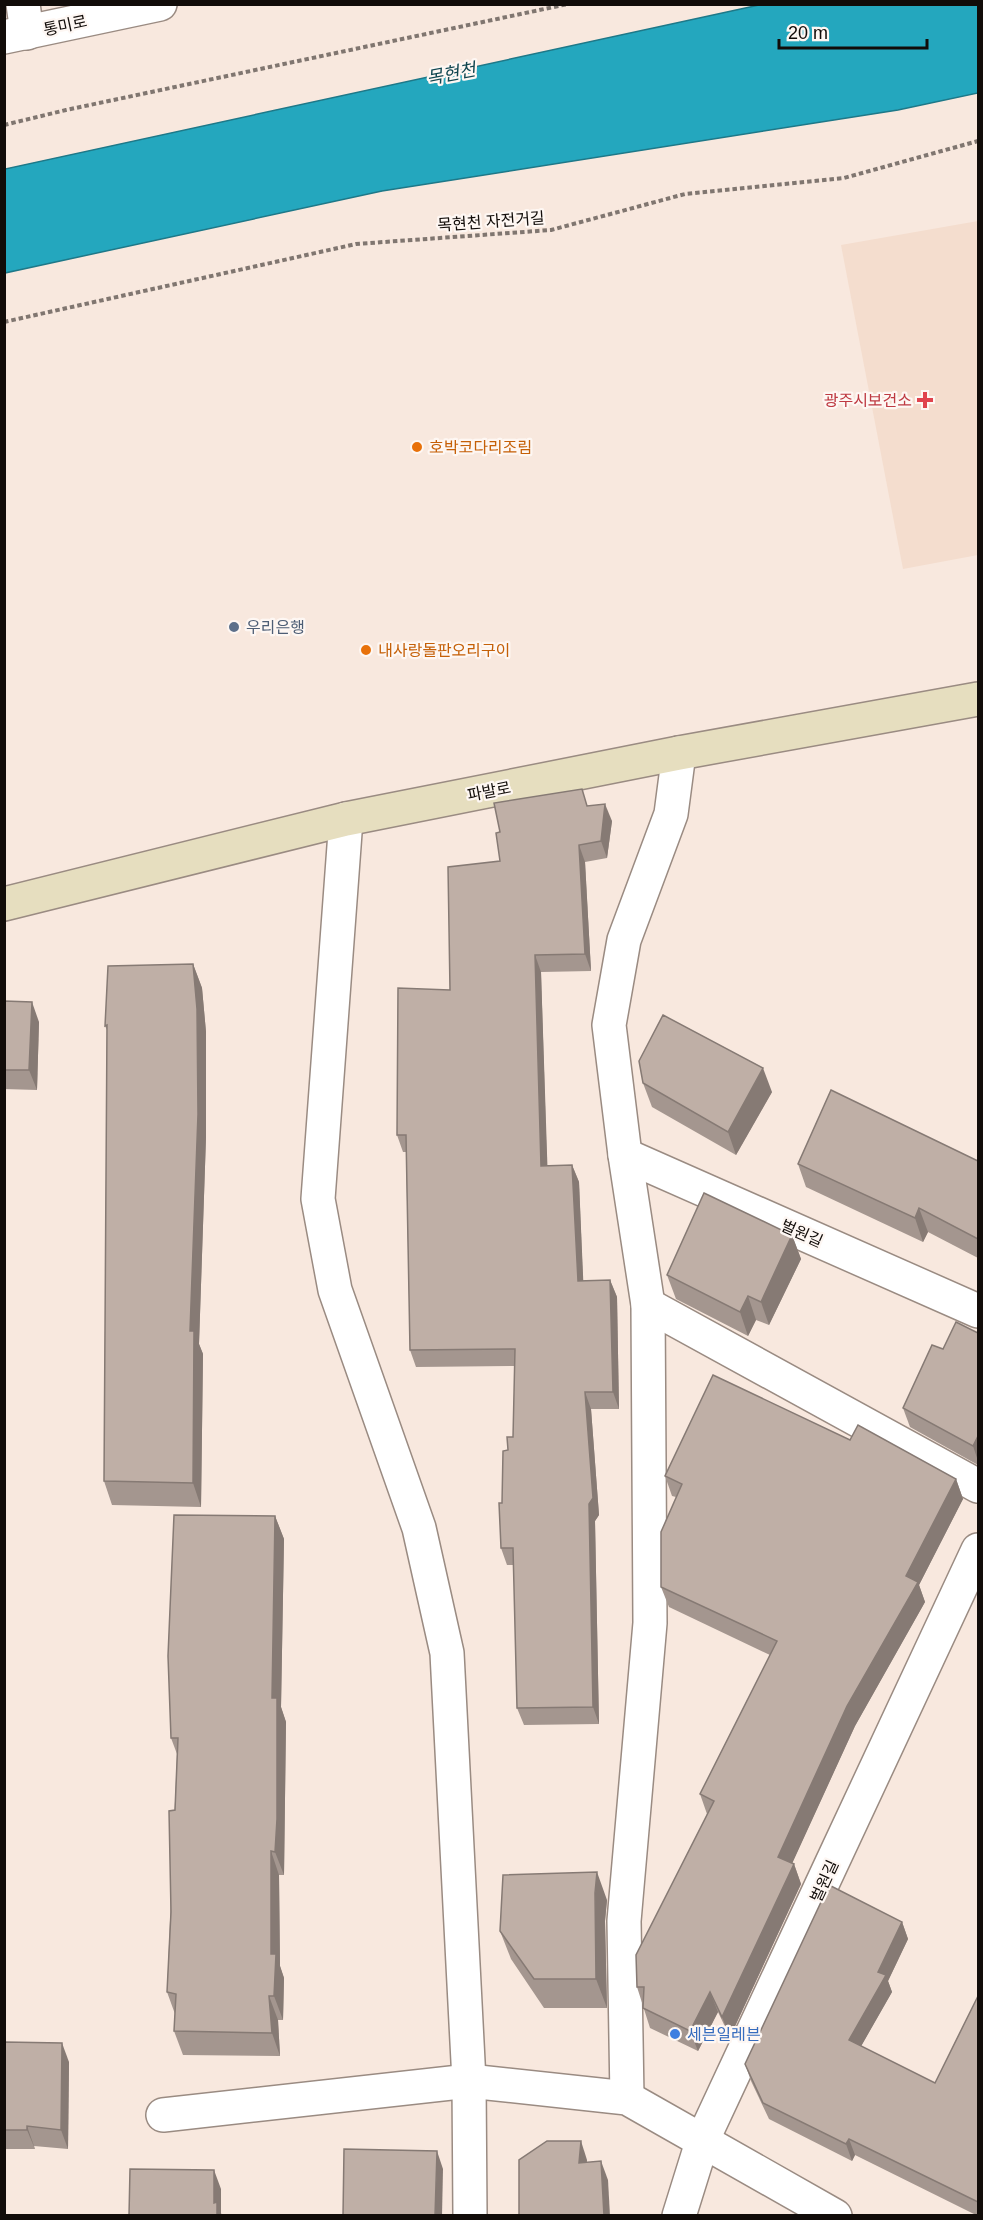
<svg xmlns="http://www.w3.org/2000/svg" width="983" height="2220" font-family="Arial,'Noto Sans KR',sans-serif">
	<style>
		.built { fill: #f4ddce }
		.water { fill: #24a7be; stroke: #1e7888; stroke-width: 1.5 }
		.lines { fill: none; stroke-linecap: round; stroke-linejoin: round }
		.street-casing { stroke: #9a8b82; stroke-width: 36 }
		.secondary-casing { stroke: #9a8b82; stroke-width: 36 }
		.path { stroke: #807670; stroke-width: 4; stroke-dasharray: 4.5 3; stroke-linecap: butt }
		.street { stroke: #fff; stroke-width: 33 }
		.secondary { stroke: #e6debf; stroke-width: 33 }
		.wall { fill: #a4968f }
		.shaded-wall { fill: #867a74 }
		.building { fill: #bfafa6; stroke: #867a74; stroke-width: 1.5 }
		.health-dot { fill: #e0444e; stroke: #fef7f3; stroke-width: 2 }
		.food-dot { fill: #e8710a; stroke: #fef7f3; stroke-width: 2 }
		.service-dot { fill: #5c6f8a; stroke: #fef7f3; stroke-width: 2 }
		.shop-dot { fill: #3f7fe0; stroke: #fef7f3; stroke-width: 2 }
		.labels { text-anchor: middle; stroke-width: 4.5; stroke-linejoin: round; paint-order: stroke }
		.street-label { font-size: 16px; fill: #110c09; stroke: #fef7f3 }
		.health-label { font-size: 16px; fill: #be3a42; stroke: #fef7f3; text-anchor: end }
		.food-label { font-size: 16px; fill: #c56008; stroke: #fef7f3; text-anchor: start }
		.service-label { font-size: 16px; fill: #4e5e75; stroke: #fef7f3; text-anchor: start }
		.shop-label { font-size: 16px; fill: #366cbe; stroke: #fef7f3; text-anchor: start }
		.water-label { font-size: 18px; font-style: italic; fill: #104650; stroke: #fef7f3 }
	</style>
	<rect width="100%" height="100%" fill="#f8e8de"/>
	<polygon class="built" points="978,221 978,555 903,569 841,245"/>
	<polygon class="water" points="759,5 978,5 978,93 898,110 382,191 5,273 5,169"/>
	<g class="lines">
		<defs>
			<g id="street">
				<polyline points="23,4 27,33"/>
				<polyline points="4,37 160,4"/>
				<polyline points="346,819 318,1199 335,1290 419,1528 447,1653 469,2081 470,2216"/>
				<polyline points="625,1155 978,1311"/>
				<polyline points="648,1305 978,1486"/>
				<polyline points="627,2098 624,1921 650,1623 648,1305 625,1155 609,1025 624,940 671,814 679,753"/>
				<polyline points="163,2115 469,2081 627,2098 835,2216"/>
				<polyline points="679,2216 703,2139 978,1550"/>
			</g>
			<polyline id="secondary" points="4,904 346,819 679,753 978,699"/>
		</defs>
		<use href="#street" class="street-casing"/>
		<use href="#secondary" class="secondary-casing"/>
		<g class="path">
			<polyline points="4,125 66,110 568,4"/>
			<polyline points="4,322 356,244 551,230 685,194 844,178 978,141"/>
		</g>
		<use href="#street" class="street"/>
		<use href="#secondary" class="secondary"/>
	</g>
	<g class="wall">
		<polygon points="588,806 612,821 607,858 585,862 591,971 541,972 547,1166 572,1165 579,1182 583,1281 610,1280 617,1297 619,1409 591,1409 599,1515 595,1521 599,1724 524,1725 517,1708 514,1565 507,1565 501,1548 502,1503 508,1450 513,1437 515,1366 416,1367 410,1350 406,1152 403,1152 397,1135 450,990 500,861"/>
		<polygon points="193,964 202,988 206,1032 206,1137 199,1344 203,1354 201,1507 112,1505 104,1481 107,1030 105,1026"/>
		<polygon points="4,1001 39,1022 37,1090 4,1089"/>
		<polygon points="643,1083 772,1092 736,1155 652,1107"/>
		<polygon points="978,1161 978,1258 928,1232 923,1242 806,1187 798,1164"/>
		<polygon points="792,1235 801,1259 769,1325 756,1320 748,1336 676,1299 667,1275"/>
		<polygon points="978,1333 978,1465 910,1427 903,1408 943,1349"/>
		<polygon points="850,1440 956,1479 963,1499 919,1585 925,1602 855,1726 792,1863 794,1864 801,1884 730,2037 718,2012 698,2051 650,2028 637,1987 707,1814 700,1794 770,1655 669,1607 661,1587 676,1497 672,1496 665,1476"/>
		<polygon points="275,1516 284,1539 281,1707 286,1722 284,1875 279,1875 280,1966 284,1978 283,2020 278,2020 280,2056 183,2055 174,2031 175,2014 167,1992 177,1754 171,1738"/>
		<polygon points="607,1900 605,1921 607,2008 544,2008 511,1959 500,1931"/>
		<polygon points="902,1922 908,1939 888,1981 892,1992 861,2046 935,2083 978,1996 978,2216 855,2155 852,2161 769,2119 751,2081 745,2064"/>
		<polygon points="4,2042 69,2062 68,2149 34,2146 35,2149 4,2149"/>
	</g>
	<g class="shaded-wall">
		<polygon points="605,804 612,821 607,858 601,841"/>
		<polygon points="579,845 585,862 591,971 585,954"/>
		<polygon points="535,955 541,972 548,1183 541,1166"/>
		<polygon points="193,964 202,988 206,1032 206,1137 199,1344 203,1354 201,1507 193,1483 190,1331"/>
		<polygon points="32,1002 39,1022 37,1090 29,1070"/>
		<polygon points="763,1068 772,1092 736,1155 728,1132"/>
		<polygon points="572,1165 579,1182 584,1298 578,1281"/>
		<polygon points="919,1208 928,1232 923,1242 915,1218"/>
		<polygon points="792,1235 801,1259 769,1325 761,1302"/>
		<polygon points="610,1280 617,1297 619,1409 613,1392"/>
		<polygon points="748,1296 756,1320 748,1336 740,1312"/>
		<polygon points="585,1392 591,1409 599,1515 595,1521 599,1724 593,1707"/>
		<polygon points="978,1436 978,1461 973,1446"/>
		<polygon points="956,1479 963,1499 919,1585 925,1602 855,1726 786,1877 778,1857 906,1576"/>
		<polygon points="275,1516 284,1539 281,1707 286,1722 284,1875 275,1852 272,1698"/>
		<polygon points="271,1851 279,1875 280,1966 284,1978 283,2020 274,1996 271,1954"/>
		<polygon points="794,1864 801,1884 730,2037 722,2017"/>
		<polygon points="597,1872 607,1900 605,1921 607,2008 596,1979 595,1893"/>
		<polygon points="902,1922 908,1939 888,1981 892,1992 855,2057 849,2040 878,1972"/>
		<polygon points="710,1992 718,2012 698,2051 690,2031"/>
		<polygon points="269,1996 278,2020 280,2056 272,2033"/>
		<polygon points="62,2043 69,2062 68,2149 61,2130"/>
		<polygon points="27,2126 34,2146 35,2149 27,2130"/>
		<polygon points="849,2139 855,2155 852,2161 846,2144"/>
		<polygon points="581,2141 587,2160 586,2181 579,2163"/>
		<polygon points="437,2151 443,2169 442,2216 435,2216"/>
		<polygon points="601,2161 608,2180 610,2216 604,2216"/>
		<polygon points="214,2170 221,2189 221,2213 222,2216 217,2216 214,2203"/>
	</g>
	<g class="building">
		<polygon points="582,789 587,806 605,804 601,841 579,845 585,954 535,955 541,1166 572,1165 578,1281 610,1280 613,1392 585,1392 593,1498 589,1504 593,1707 517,1708 513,1548 501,1548 499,1503 502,1503 503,1451 508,1450 507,1437 513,1437 515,1349 410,1350 406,1135 397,1135 398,988 450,990 448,867 500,861 496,833 500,832 494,803"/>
		<polygon points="193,964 197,1009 198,1114 190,1331 194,1331 193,1483 104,1481 107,1025 105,1026 108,966"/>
		<polygon points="4,1001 32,1002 29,1070 4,1070"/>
		<polygon points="663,1015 763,1068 728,1132 643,1083 639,1061"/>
		<polygon points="831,1090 978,1161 978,1239 919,1208 915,1218 798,1164"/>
		<polygon points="704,1193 792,1235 761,1302 748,1296 740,1312 667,1275"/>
		<polygon points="956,1322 978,1333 978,1436 973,1446 903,1408 932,1345 943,1349"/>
		<polygon points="713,1375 850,1440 858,1425 956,1479 906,1576 918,1582 847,1706 778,1857 794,1864 722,2017 710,1992 690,2031 643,2008 644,1987 637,1987 636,1955 714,1801 700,1794 777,1641 661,1587 661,1532 682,1484 665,1476"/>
		<polygon points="174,1515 275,1516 272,1698 277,1698 277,1819 275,1852 271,1851 271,1954 276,1954 274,1996 269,1996 272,2033 174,2031 176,1994 167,1992 171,1912 169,1811 175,1810 178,1738 171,1738 168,1656"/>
		<polygon points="597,1872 595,1893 596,1979 534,1979 500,1931 503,1875"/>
		<polygon points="829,1885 902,1922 878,1972 886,1975 849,2040 935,2083 978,1996 978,2202 849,2139 846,2144 763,2103 745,2064"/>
		<polygon points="4,2042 62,2043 61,2130 27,2126 27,2130 4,2130"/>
		<polygon points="547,2141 581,2141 579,2163 601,2161 604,2216 519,2216 519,2160"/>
		<polygon points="344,2149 437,2151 435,2216 343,2216"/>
		<polygon points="130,2169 214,2170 214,2203 217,2202 217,2216 129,2216"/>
	</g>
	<path class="health-dot" d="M922 391h6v6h6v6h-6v6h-6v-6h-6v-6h6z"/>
	<g class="food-dot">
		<circle cx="417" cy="447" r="6"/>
		<circle cx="366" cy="650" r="6"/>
	</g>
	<circle class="service-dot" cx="234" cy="627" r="6"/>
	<circle class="shop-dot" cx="675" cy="2034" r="6"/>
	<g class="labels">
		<g class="street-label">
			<text transform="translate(65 25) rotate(-12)" y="6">통미로</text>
			<text transform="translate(491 221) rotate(-4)" y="6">목현천 자전거길</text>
			<text transform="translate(489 791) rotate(-11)" y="6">파발로</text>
			<text transform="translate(802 1233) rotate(24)" y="6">벌원길</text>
			<text transform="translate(824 1881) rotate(-65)" y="6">벌원길</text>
		</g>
		<g class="health-label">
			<text x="912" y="406">광주시보건소</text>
		</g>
		<g class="food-label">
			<text x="429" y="453">호박코다리조림</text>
			<text x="378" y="656">내사랑돌판오리구이</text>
		</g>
		<g class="service-label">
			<text x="246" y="633">우리은행</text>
		</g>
		<g class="shop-label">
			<text x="687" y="2040">세븐일레븐</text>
		</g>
		<g class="water-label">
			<text transform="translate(451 74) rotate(-11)" y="6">목현천</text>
		</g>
	</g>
	<rect width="983" height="2220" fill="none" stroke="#110c09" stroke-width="12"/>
	<path d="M779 39v9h148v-9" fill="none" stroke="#110c09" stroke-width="3"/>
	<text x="788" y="39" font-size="18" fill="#110c09" stroke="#fef7f3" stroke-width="4.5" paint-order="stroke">20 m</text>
</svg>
